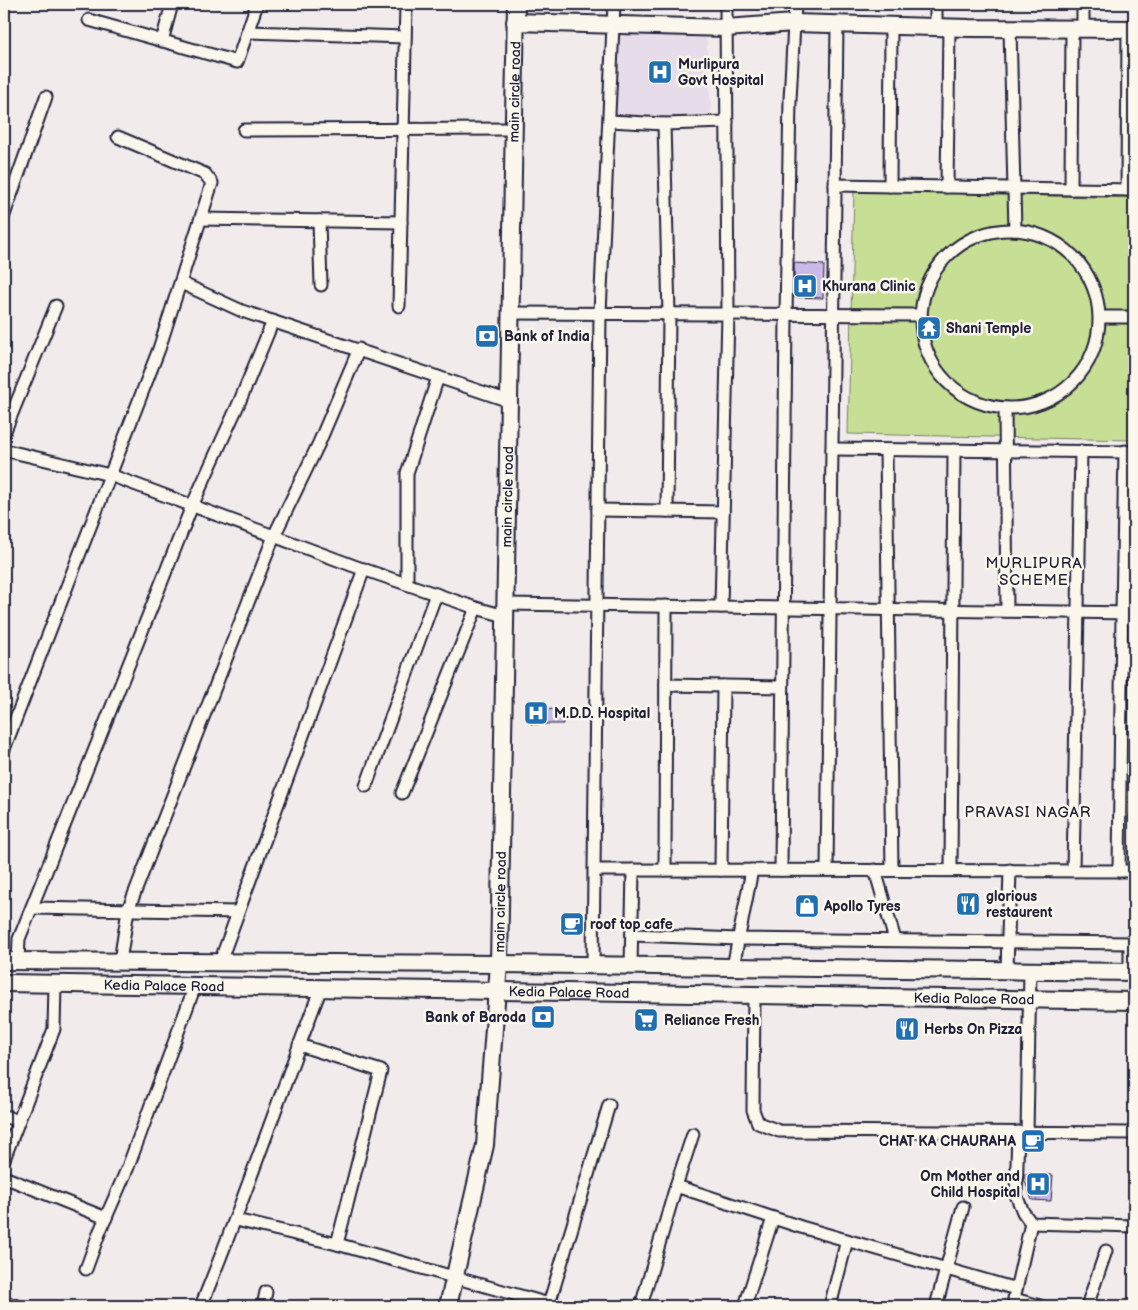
<svg xmlns="http://www.w3.org/2000/svg" width="1138" height="1310" font-family="'Balsamiq Sans',sans-serif">
	<style>
		.built { fill: #e6dcea }
		.green { fill: #c7df95; stroke: #748068 }
		.building { fill: #cbb9e9; stroke: #22223b }
		.lines { fill: none; stroke-linecap: round; stroke-linejoin: round }
		.street-casing { stroke: #22223b; stroke-width: 15 }
		.secondary-casing { stroke: #22223b; stroke-width: 20 }
		.street { stroke: #fbf7ec; stroke-width: 11 }
		.secondary { stroke: #fbf7ec; stroke-width: 16 }
		.labels { text-anchor: middle; stroke-width: 5; stroke-linejoin: round; paint-order: stroke }
		.poi-label { font-size: 14px; font-weight: bold; fill: #22223b; stroke: #fbf7ec; text-anchor: start }
		.street-label { font-size: 14px; fill: #22223b; stroke: #fbf7ec }
		.neighbourhood-label { font-size: 15px; letter-spacing: 1px; fill: #22223b; stroke: #fbf7ec }
	</style>
	<rect width="100%" height="100%" fill="#f1ebeb"/>
	<filter id="ink" filterUnits="userSpaceOnUse"><feTurbulence type="fractalNoise" baseFrequency=".02" numOctaves="2"/><feDisplacementMap in="SourceGraphic" scale="10" xChannelSelector="R" yChannelSelector="G"/><feConvolveMatrix kernelMatrix="1 2 1 2 8 2 1 2 1" color-interpolation-filters="sRGB"/></filter>
	<g filter="url(#ink)">
		<polygon class="built" points="613,26 706,31 711,114 612,119"/>
		<polygon class="green" points="854,191 1134,198 1134,440 848,434"/>
		<g class="building">
			<polygon points="794,263 824,265 823,298 794,297"/>
			<polygon points="562,709 563,724 531,724 531,710"/>
			<polygon points="1024,1174 1053,1175 1051,1201 1032,1200 1024,1179"/>
		</g>
		<g class="lines">
			<defs>
				<g id="street">
					<polyline points="89,20 237,62 257,4"/>
					<polyline points="936,26 936,4"/>
					<polyline points="1083,28 1083,4"/>
					<polyline points="1010,29 1015,230"/>
					<polyline points="247,32 405,37"/>
					<polyline points="162,41 172,4"/>
					<polyline points="610,121 664,124 727,122"/>
					<polyline points="664,124 669,314 667,511"/>
					<polyline points="244,130 513,129"/>
					<polyline points="835,185 1134,190"/>
					<polyline points="890,186 891,26"/>
					<polyline points="947,187 949,27"/>
					<polyline points="1071,189 1072,28"/>
					<polyline points="1127,190 1128,29"/>
					<polyline points="4,215 46,97"/>
					<polyline points="201,219 401,222"/>
					<polyline points="319,221 321,285"/>
					<circle cx="1010" cy="319" r="89"/>
					<polyline points="181,283 242,311 509,401"/>
					<polyline points="399,306 406,4"/>
					<polyline points="510,313 920,315"/>
					<polyline points="1100,317 1134,317"/>
					<polyline points="1005,408 1007,611"/>
					<polyline points="4,433 56,306"/>
					<polyline points="832,449 1134,452"/>
					<polyline points="4,450 110,475 354,566 476,608 505,616"/>
					<polyline points="886,450 892,870"/>
					<polyline points="598,510 723,512"/>
					<polyline points="407,584 407,473 438,377"/>
					<polyline points="505,604 1134,613"/>
					<polyline points="721,607 728,314 726,4"/>
					<polyline points="666,685 782,687"/>
					<polyline points="4,749 159,349 212,183 205,174 118,137"/>
					<polyline points="366,786 436,594"/>
					<polyline points="402,793 476,608"/>
					<polyline points="595,870 1134,871"/>
					<polyline points="665,870 666,606"/>
					<polyline points="721,870 723,686"/>
					<polyline points="781,870 786,315 790,100 795,4"/>
					<polyline points="827,870 837,24"/>
					<polyline points="875,870 895,940"/>
					<polyline points="951,870 954,450"/>
					<polyline points="1073,870 1081,451"/>
					<polyline points="1119,871 1122,613 1125,451"/>
					<polyline points="32,908 238,912"/>
					<polyline points="632,935 739,939 1134,943"/>
					<polyline points="1130,943 1130,972"/>
					<polyline points="18,961 19,939 192,506 239,403 273,321"/>
					<polyline points="120,961 128,910 274,536 319,443 359,349"/>
					<polyline points="220,962 364,569"/>
					<polyline points="593,965 600,313 614,4"/>
					<polyline points="631,966 633,870"/>
					<polyline points="733,967 752,870"/>
					<polyline points="1007,970 1010,870"/>
					<polyline points="754,995 753,1110 758,1123 779,1131 1134,1133"/>
					<polyline points="299,1045 381,1071 337,1244"/>
					<polyline points="4,1116 18,1121"/>
					<polyline points="1018,1132 1016,1195 1023,1212 1031,1223 1134,1226"/>
					<polyline points="1027,1133 1030,971"/>
					<polyline points="4,1159 54,1029 55,984"/>
					<polyline points="4,1177 106,1218"/>
					<polyline points="676,1186 693,1134"/>
					<polyline points="236,1220 337,1244 556,1306"/>
					<polyline points="1031,1223 1014,1299 1040,1306"/>
					<polyline points="86,1269 100,1231 128,1167 195,986"/>
					<polyline points="4,1302 17,1306"/>
					<polyline points="549,1304 609,1105"/>
					<path d="M201,1306C244,1201 280,1094 321,988"/>
					<polyline points="263,1306 266,1292"/>
					<polyline points="641,1306 676,1186 801,1227 1016,1289"/>
					<polyline points="745,1306 773,1218"/>
					<polyline points="830,1306 847,1240"/>
					<polyline points="936,1306 963,1207"/>
					<polyline points="1087,1306 1106,1251"/>
				</g>
				<g id="secondary">
					<polyline points="515,22 726,28 794,23 969,28 1134,29"/>
					<polyline points="4,961 499,964 1134,972"/>
					<path id="s1" d="M4,983L1134,1001"/>
					<path id="s2" d="M448,1306L485,1145L499,964L516,4"/>
				</g>
			</defs>
			<use href="#street" class="street-casing"/>
			<use href="#secondary" class="secondary-casing"/>
			<use href="#street" class="street"/>
			<use href="#secondary" class="secondary"/>
		</g>
	</g>
	<defs>
		<symbol id="hospital-square" viewBox="-11 -11 22 22"><rect x="-9" y="-9" width="18" height="18" rx="4" fill="#1f6fb2" stroke="#fbf7ec"/><path d="M-5-5h3v3.5h4V-5h3V5h-3V1.5h-4V5h-3Z" fill="#fff"/></symbol>
		<symbol id="temple-square" viewBox="-11 -11 22 22"><rect x="-9" y="-9" width="18" height="18" rx="4" fill="#1f6fb2" stroke="#fbf7ec"/><path d="M0-6L5-2H3V0L6.5 2.5H4V6H1.5V3h-3V6H-4V2.5H-6.5L-3 0V-2H-5Z" fill="#fff"/></symbol>
		<symbol id="bank-square" viewBox="-11 -11 22 22"><rect x="-9" y="-9" width="18" height="18" rx="4" fill="#1f6fb2" stroke="#fbf7ec"/><path d="M-6-4H6V4H-6ZM0-2.3a2.3 2.3 0 1 0 0 4.6a2.3 2.3 0 1 0 0-4.6Z" fill="#fff"/></symbol>
		<symbol id="restaurant-square" viewBox="-11 -11 22 22"><rect x="-9" y="-9" width="18" height="18" rx="4" fill="#1f6fb2" stroke="#fbf7ec"/><path d="M-5-6h1v4h1v-4h1v4h1v-4h1v5L-1.5 .5V6h-2V.5L-5-1ZM5-6V6H3V1.5H1.5Q1.5-4 5-6Z" fill="#fff"/></symbol>
		<symbol id="shop-square" viewBox="-11 -11 22 22"><rect x="-9" y="-9" width="18" height="18" rx="4" fill="#1f6fb2" stroke="#fbf7ec"/><path d="M-5-2.5h2.3a2.7 3.5 0 0 1 5.4 0H5L5.5 6h-11ZM-1.5-2.5h3a1.5 2.3 0 0 0-3 0Z" fill="#fff"/></symbol>
		<symbol id="cafe-square" viewBox="-11 -11 22 22"><rect x="-9" y="-9" width="18" height="18" rx="4" fill="#1f6fb2" stroke="#fbf7ec"/><path d="M-5.5-4.5H6V0H3Q3 3.5 0 3.5H-2.5Q-5.5 3.5-5.5 0ZM3-3.2v2h1.7v-2ZM-6 4.5H4V6H-6Z" fill="#fff"/></symbol>
		<symbol id="supermarket-square" viewBox="-11 -11 22 22"><rect x="-9" y="-9" width="18" height="18" rx="4" fill="#1f6fb2" stroke="#fbf7ec"/><path d="M-6-5.5h2.5l.6 2H6L4.5 2H-2.5L-4.4-4H-6ZM-1.5 3.2a1.3 1.3 0 1 0 .1 0ZM3 3.2a1.3 1.3 0 1 0 .1 0Z" fill="#fff"/></symbol>
	</defs>
	<g fill-rule="evenodd">
		<use href="#hospital-square" x="646" y="58" width="28" height="28"/>
		<use href="#hospital-square" x="791" y="272" width="28" height="28"/>
		<use href="#temple-square" x="915" y="314" width="28" height="28"/>
		<use href="#bank-square" x="473" y="322" width="28" height="28"/>
		<use href="#hospital-square" x="522" y="699" width="28" height="28"/>
		<use href="#restaurant-square" x="954" y="890" width="28" height="28"/>
		<use href="#shop-square" x="793" y="892" width="28" height="28"/>
		<use href="#cafe-square" x="558" y="910" width="28" height="28"/>
		<use href="#bank-square" x="529" y="1003" width="28" height="28"/>
		<use href="#supermarket-square" x="632" y="1006" width="28" height="28"/>
		<use href="#restaurant-square" x="893" y="1015" width="28" height="28"/>
		<use href="#cafe-square" x="1019" y="1127" width="28" height="28"/>
		<use href="#hospital-square" x="1024" y="1170" width="28" height="28"/>
	</g>
	<g class="labels">
		<g class="poi-label">
			<text x="678" y="69">Murlipura<tspan x="678" dy="16">Govt Hospital</tspan></text>
			<text x="822" y="291">Khurana Clinic</text>
			<text x="946" y="333">Shani Temple</text>
			<text x="504" y="341">Bank of India</text>
			<text x="554" y="718">M.D.D. Hospital</text>
			<text x="986" y="901">glorious<tspan x="986" dy="16">restaurent</tspan></text>
			<text x="824" y="911">Apollo Tyres</text>
			<text x="590" y="929">roof top cafe</text>
			<text x="526" y="1022" text-anchor="end">Bank of Baroda</text>
			<text x="664" y="1025">Reliance Fresh</text>
			<text x="924" y="1034">Herbs On Pizza</text>
			<text x="1016" y="1146" text-anchor="end">CHAT KA CHAURAHA</text>
			<text x="1020" y="1181" text-anchor="end">Om Mother and<tspan x="1020" dy="16">Child Hospital</tspan></text>
		</g>
		<g class="street-label">
			<text dy="5" stroke="none"><textPath href="#s2" startOffset="1219">main circle road</textPath></text>
			<text dy="5" stroke="none"><textPath href="#s2" startOffset="814">main circle road</textPath></text>
			<text dy="5" stroke="none"><textPath href="#s2" startOffset="409">main circle road</textPath></text>
			<text dy="5" stroke="none"><textPath href="#s1" startOffset="160">Kedia Palace Road</textPath></text>
			<text dy="5" stroke="none"><textPath href="#s1" startOffset="565">Kedia Palace Road</textPath></text>
			<text dy="5" stroke="none"><textPath href="#s1" startOffset="970">Kedia Palace Road</textPath></text>
		</g>
		<g class="neighbourhood-label">
			<text x="1034" y="568">MURLIPURA<tspan x="1034" dy="17">SCHEME</tspan></text>
			<text x="1028" y="817">PRAVASI NAGAR</text>
		</g>
	</g>
	<rect width="1138" height="1310" fill="none" stroke="#fbf7ec" stroke-width="20"/>
	<rect x="10" y="10" width="1118" height="1290" fill="none" stroke="#22223b" stroke-width="2" filter="url(#ink)"/>
</svg>
